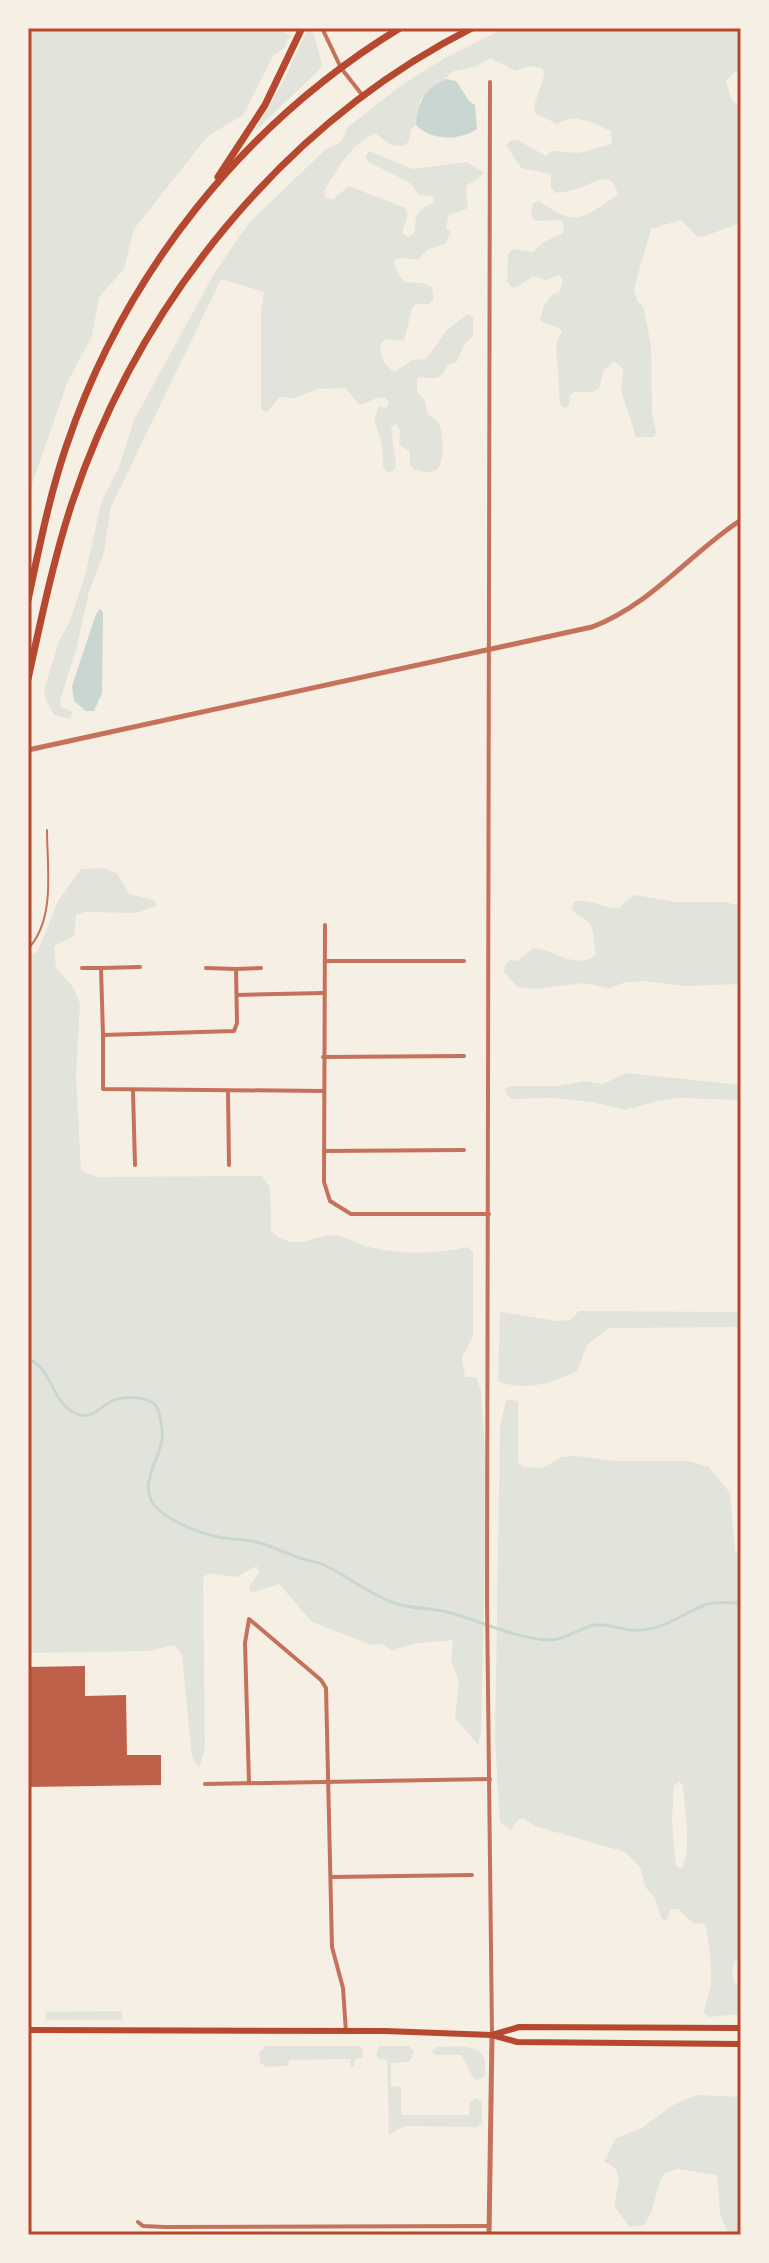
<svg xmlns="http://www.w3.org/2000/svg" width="769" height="2263" font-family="Montserrat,sans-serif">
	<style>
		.green { fill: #e2e4dc; fill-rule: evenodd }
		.water { fill: #c9d6d2 }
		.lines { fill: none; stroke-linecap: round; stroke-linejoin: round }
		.stream { stroke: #c9d6d2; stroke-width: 3 }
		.building { fill: #bf614a }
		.service { stroke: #c5725c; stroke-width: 2 }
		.minor { stroke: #c5725c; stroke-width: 4 }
		.tertiary { stroke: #c5725c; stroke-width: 5 }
		.secondary { stroke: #b5482f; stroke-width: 6 }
		.primary { stroke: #b5482f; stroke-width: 7 }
		.neatline { fill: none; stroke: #b5482f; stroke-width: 3 }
	</style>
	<rect width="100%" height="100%" fill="#f6efe4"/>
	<g class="green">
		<polygon points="28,28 279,28 290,36 284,48 273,56 243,115 208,136 134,229 124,269 99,297 92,336 67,383 33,481 28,507"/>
		<polygon points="308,28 312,28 322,65 318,71 254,132 285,78"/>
		<path d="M504,28H741V73L735,71L726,81L732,100L741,110V223L702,237L696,236L681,220L651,229L634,289L637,301L643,306L651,345L652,412L656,432L653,437H636L621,390L623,369L614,361L604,370L599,388L593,392H574L569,396L570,403L566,408L560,405L556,344L562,331C556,324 547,326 540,320L544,306L552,294L559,293L563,280L559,275L546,280L533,276L517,287H511L507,281L508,254L513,249L533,252L544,242L563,233L564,227L561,220L536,221L531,216L533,203L539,201C579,229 582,217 618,195C612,166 592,185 576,189C570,191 562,192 556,193L551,188V174L521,168L506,145L512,140H518L546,156L552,151L579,153L612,144L611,131C591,123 577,112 557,124L535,113L534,106L545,73L541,68L528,66L515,71L491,58L474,67L454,71L420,100L416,125L411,129L409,141L404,146L391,145L375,133C350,145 337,169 324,192L326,198L333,199L349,186L405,208L408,214L402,233L408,237L414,234C416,216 416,208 434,203L433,196L419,195L410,183L369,162L365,157L369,151L413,169L467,162L484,173C467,191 463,175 468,208L449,215L446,228L451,232L446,243L427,250L418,260L399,258L393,261C407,297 408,274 432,287L434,299L429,304H416L412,309L404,341L385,339L380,344C381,356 383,366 395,372L412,360L426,359L446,331L467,314L473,317V336L464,345L456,363L449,364C445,368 444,374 439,377C433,380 425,376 417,378V391L425,401L428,414C431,417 435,419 438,422C444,431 446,468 434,471C429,473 420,471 414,470L410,465V452L399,444L400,430L396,424L391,427L396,466L393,471L387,472L383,466L382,445L374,419L379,406L386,408L389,402L384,397C374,397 368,404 359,404L345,388L318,389L294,398L280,397L267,412L261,410V312L264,292L221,279L111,507L104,552L89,592L76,650L60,700L61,707L73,712L70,719L54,715L46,700L44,690L59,641L69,623L85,576L101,503L119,467L134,420L214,274L238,238L251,221L326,149L341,142L348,127L400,86L443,59Z"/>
		<path d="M104,868L117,873L129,894L154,900L157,906L136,913L85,912L76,915L74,936L54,946L56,968L74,988L80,1004L76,1076L81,1170L97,1177L262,1176L270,1187L271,1231C299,1256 314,1231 340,1236C350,1238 359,1245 369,1247C401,1255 435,1254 467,1247L473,1252V1337L462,1357L465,1377H476L481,1391L487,1481L481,1732L478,1745L455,1718L459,1681L451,1661L453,1640C432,1643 411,1641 393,1651L382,1644L372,1645L312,1622L279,1584L251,1593L249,1587L259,1572L257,1566L236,1577L209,1573L203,1578L205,1749L199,1768L192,1757L182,1656L175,1645L148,1651L28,1653V957L38,951L58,901L81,869Z"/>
		<path d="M635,895L677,902H725L741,906V984L685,986L646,981L626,982L609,988L583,983L537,989L517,987L504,972L505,965L510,960L517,961L533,948C554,949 578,972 596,954C594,945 595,928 587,921C580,915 576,917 572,908L574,902C590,897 604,910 620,908L624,902Z"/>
		<polygon points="626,1073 741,1085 741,1100 678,1098 658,1101 625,1110 592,1102 552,1098 512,1099 507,1095 505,1089 511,1086 558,1086 584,1081 603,1084"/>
		<path d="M579,1311L741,1312V1327L609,1328L587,1345L577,1371C553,1383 524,1392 498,1381L500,1312L557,1321L570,1320Z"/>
		<path d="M512,1399L518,1402V1462L523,1467L543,1468L561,1457L575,1456L615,1461H689L709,1467L730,1493L735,1551L741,1555V1956C731,1965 731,1969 734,1982L741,1987V2014L709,2017L703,2013C706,2003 710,1992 711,1981C712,1974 708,1929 705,1924L693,1923L678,1909H671L666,1921L661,1918L655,1898L646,1888L640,1867L625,1852L535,1826L524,1818L518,1820L511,1830L500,1822L495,1740L500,1427L506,1401ZM679,1781L683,1786C684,1806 693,1854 681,1869L676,1865L672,1820L674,1786Z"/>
		<polygon points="122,2011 122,2020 46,2020 46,2012"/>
		<polygon points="266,2046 358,2046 363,2050 363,2058 355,2059 354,2066 351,2067 350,2059 289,2060 288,2066 267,2067 260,2063 259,2053"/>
		<polygon points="379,2046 409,2046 414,2052 409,2062 391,2063 391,2086 401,2087 401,2115 469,2115 470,2102 476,2098 482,2101 482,2123 476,2127 404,2126 389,2135 387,2060 379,2059 376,2054"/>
		<path d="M436,2047C460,2047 492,2040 484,2076L477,2081C469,2074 468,2064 461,2055H436L432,2052Z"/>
		<path d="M697,2095L741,2097V2235H729L720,2214L717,2175L677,2169L664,2174C654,2191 656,2209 644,2225L630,2227L614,2206L619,2181L616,2169L604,2161L616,2138L642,2128L673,2105Z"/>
	</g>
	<g class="water">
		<path d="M446,79L456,81L469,101L475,105L477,129C459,141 431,141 416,125C418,102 424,89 446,79Z"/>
		<polygon points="100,609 103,612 102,693 94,711 86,711 74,701 72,686 96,614"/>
	</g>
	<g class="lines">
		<path class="stream" d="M28,1359C52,1368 51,1400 73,1412C91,1421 96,1410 110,1402C120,1396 148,1395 156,1406C160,1411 161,1422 162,1429C167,1454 132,1485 158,1509C173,1523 204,1535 224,1538C236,1540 248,1539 260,1543C273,1547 286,1553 300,1558C309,1561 320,1562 328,1567C350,1578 368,1593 392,1602C411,1610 431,1607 451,1613C483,1622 517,1639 550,1640C564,1640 577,1630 590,1626C605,1622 616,1629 631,1630C662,1632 679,1615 705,1605C716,1601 729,1603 741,1603"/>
	</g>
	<polygon class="building" points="85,1666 85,1696 126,1695 127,1755 161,1755 161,1785 28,1787 28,1667"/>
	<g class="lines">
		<path class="service" d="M28,949C56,919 47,868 47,830"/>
		<g class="minor">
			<polyline points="322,28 341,68 363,96"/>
			<polyline points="490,82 487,1602 492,2035"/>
			<polyline points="325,925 324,1182 330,1201 351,1214 489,1214"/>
			<polyline points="325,961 464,961"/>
			<polyline points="140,967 101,968 103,1035 234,1031 237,1023 236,969 261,968"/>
			<polyline points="82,968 101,968"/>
			<polyline points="206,968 236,969"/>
			<polyline points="237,995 323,993"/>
			<polyline points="103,1035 103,1089 324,1091"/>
			<polyline points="323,1057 464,1056"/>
			<polyline points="133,1091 135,1165"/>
			<polyline points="228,1091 229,1165"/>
			<polyline points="324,1151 464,1150"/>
			<polyline points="249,1783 245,1643 249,1619 321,1680 326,1688 332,1947 343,1988 346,2032"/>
			<polyline points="205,1784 490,1779"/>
			<polyline points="331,1877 472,1875"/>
			<polyline points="138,2222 143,2226 165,2227 489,2226"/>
		</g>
		<g class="tertiary">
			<path d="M28,750L592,627C652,604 689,554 741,520"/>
			<polyline points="489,2235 492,2035"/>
		</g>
		<g class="secondary">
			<polyline points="28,2030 385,2031 492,2035 517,2042 741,2044"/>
			<polyline points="492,2035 519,2027 741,2028"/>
		</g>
		<g class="primary">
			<polyline points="218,177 265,105 302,28"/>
			<path d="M28,600C39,549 49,497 66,447C124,274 244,123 400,28"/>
			<path d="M28,679C41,620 53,561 72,503C139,303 283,124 472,28"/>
		</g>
	</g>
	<rect width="769" height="2263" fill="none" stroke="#f6efe4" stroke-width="60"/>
	<rect x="30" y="30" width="709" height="2203" class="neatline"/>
</svg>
